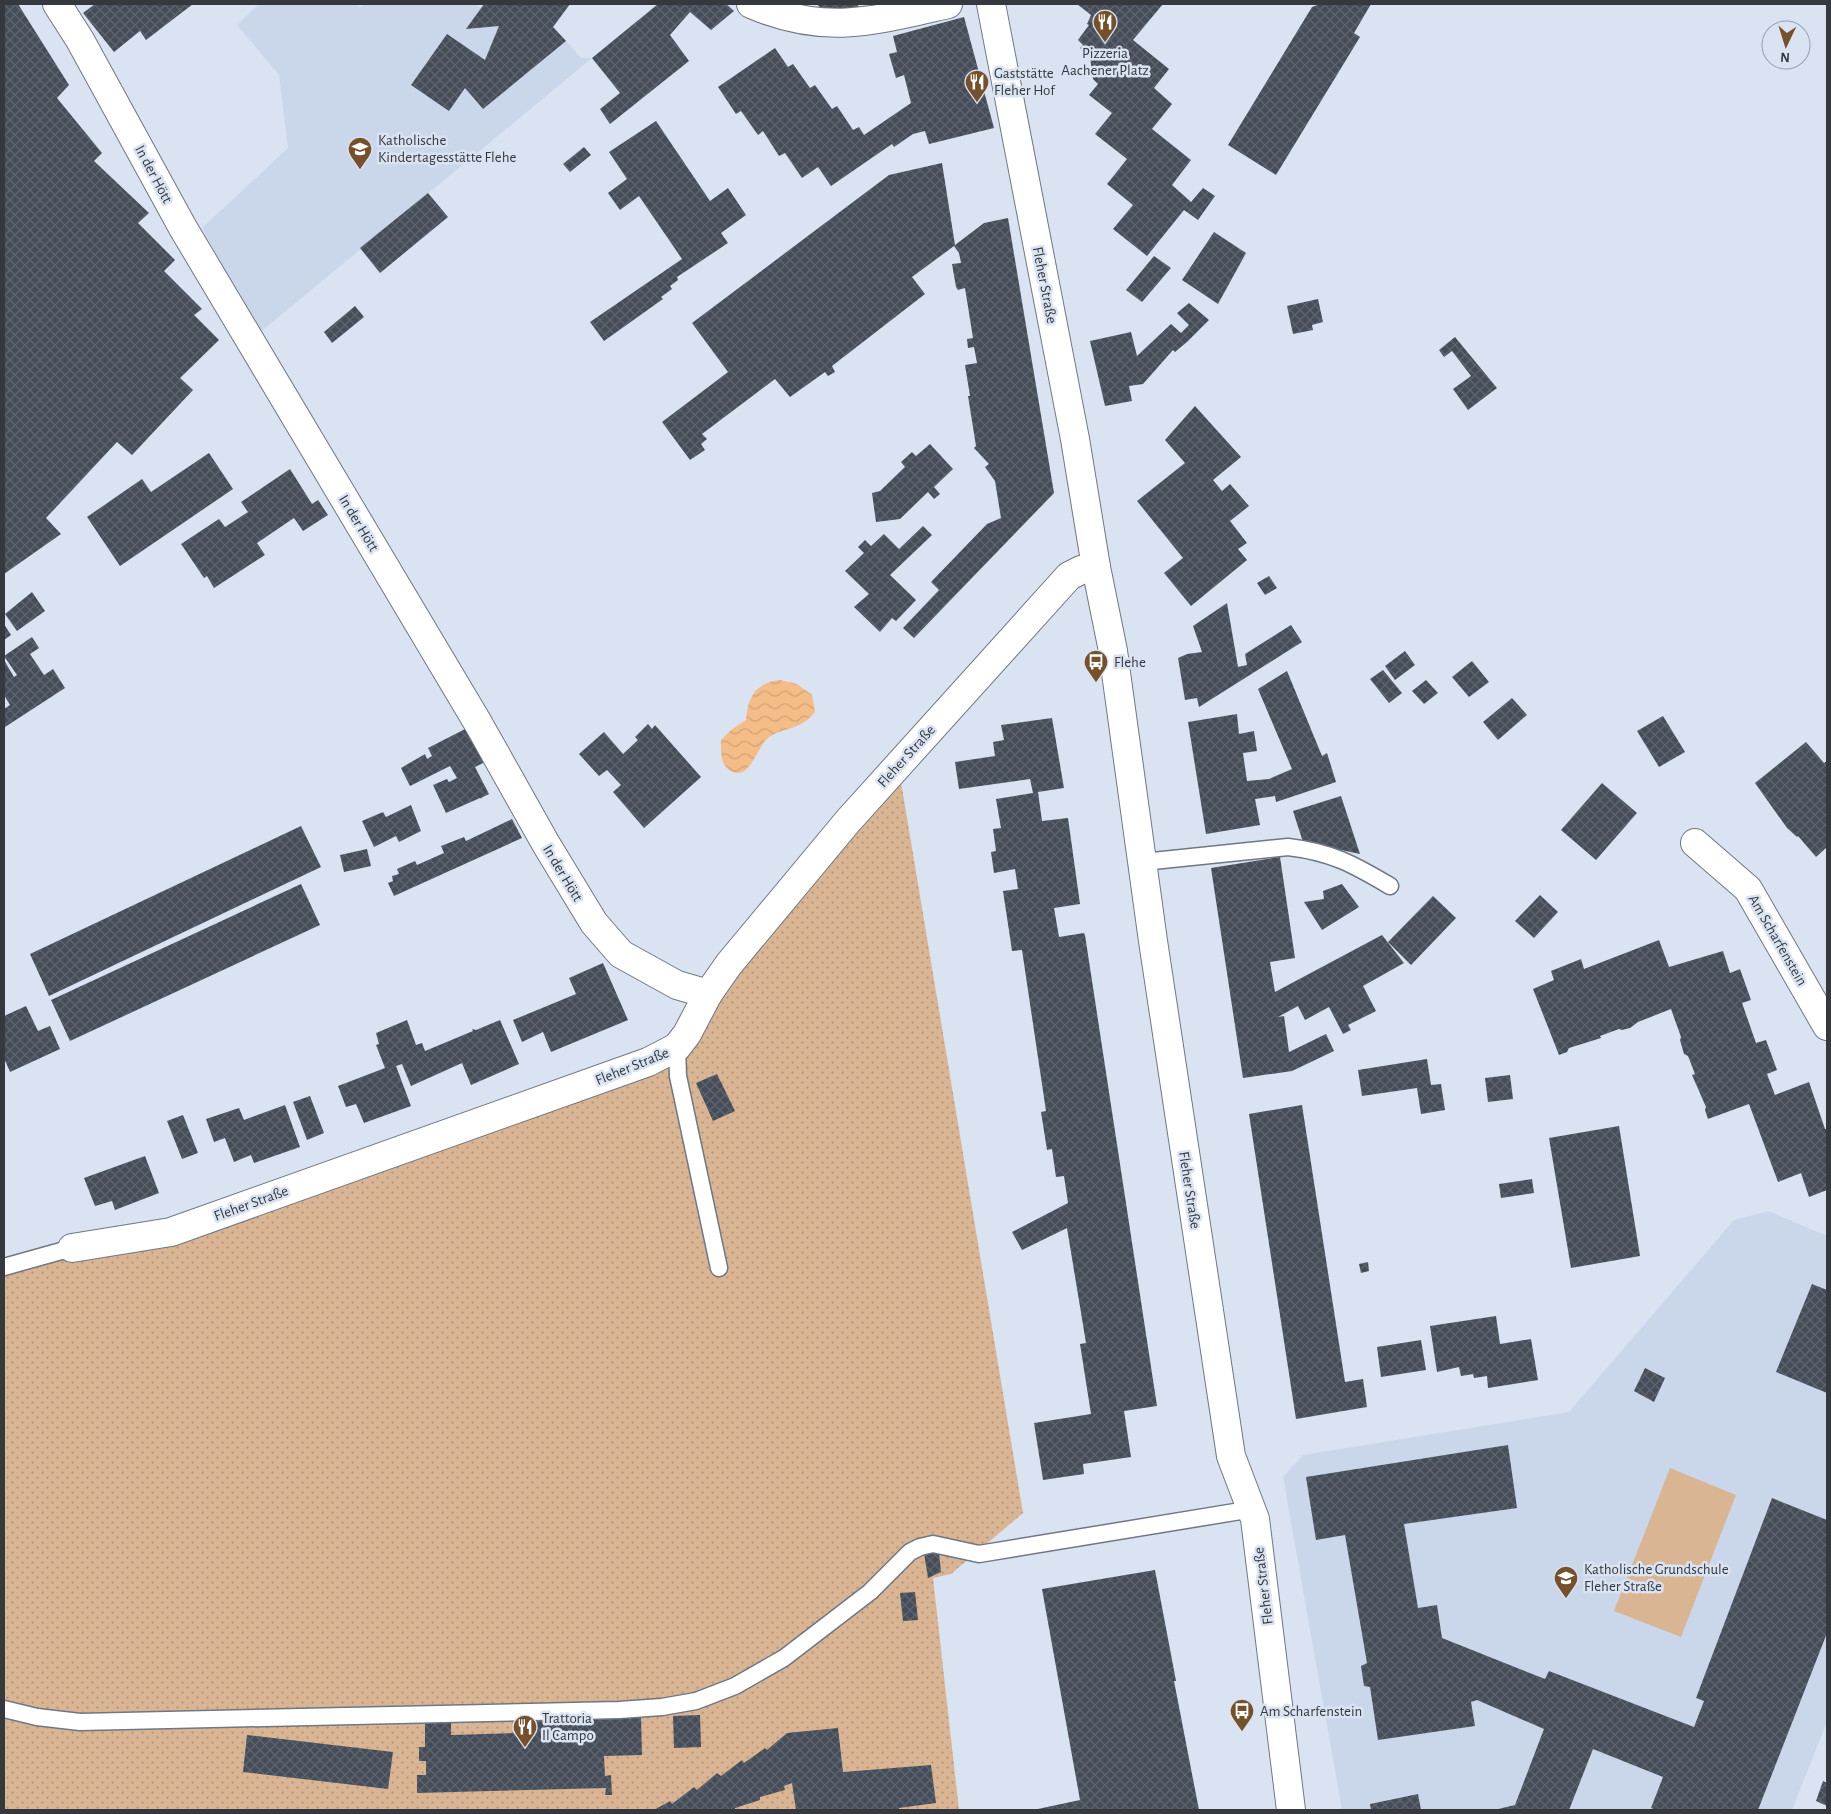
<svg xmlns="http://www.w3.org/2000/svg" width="1831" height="1814" font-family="'Alegreya Sans',sans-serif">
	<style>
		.built { fill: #cad7eb }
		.grass { fill: #d9b594 }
		.park { fill: url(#park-dots) }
		.water { fill: url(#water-waves) }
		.building { fill: url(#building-cross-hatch) }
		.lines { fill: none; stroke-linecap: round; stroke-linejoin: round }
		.lane-casing { stroke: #6f7784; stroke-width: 19 }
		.street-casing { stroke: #6f7784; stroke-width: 30 }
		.lane { stroke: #fff; stroke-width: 16 }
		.street { stroke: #fff; stroke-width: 28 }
		.labels { text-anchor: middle; stroke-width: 5; stroke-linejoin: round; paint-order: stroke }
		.poi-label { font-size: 15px; fill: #35393e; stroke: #dae3f2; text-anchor: start }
		.street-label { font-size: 15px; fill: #35393e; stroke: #dae3f2 }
	</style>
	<defs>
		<pattern id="park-dots" width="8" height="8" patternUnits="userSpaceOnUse" patternTransform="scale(1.25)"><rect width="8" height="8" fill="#d9b594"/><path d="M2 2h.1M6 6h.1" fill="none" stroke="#b1947a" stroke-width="1.8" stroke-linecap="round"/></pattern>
		<pattern id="water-waves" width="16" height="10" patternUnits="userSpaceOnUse" patternTransform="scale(1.25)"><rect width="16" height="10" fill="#f4bc86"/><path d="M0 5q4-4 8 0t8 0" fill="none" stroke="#d2a275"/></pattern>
		<pattern id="building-cross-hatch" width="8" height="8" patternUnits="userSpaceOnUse" patternTransform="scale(1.25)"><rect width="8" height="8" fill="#454d59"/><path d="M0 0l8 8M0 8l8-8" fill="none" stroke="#5e656f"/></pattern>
	</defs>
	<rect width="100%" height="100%" fill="#dae3f2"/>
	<g class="built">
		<polygon points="259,4 359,4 358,6 362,7 363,4 474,4 481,8 484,4 570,4 554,27 581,58 592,58 258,334 202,228 288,148 279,75 237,25"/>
		<polygon points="1769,1211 1827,1236 1827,1722 1792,1810 1342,1810 1283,1477 1303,1455 1569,1412 1734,1220"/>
	</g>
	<polygon class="grass" points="1670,1468 1736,1495 1681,1637 1614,1611"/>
	<polygon class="park" points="901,782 1023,1513 951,1574 933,1578 959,1810 4,1810 4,1269 78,1248 653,1065 720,971"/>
	<path class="water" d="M780,680L797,684L812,695L815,712C799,732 784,726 768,738C757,746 750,782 731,771C720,765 721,752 721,740L731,730L746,720C748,697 755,683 780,680Z"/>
	<g class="building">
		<polygon points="4,4 18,4 69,85 57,98 102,153 94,161 149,213 138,223 175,260 164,271 202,309 194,315 219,340 180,378 193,390 132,455 117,442 46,518 61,534 4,574"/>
		<polygon points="95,4 193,4 146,40 140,31 114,52 83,13"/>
		<polygon points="484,4 570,4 553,27 566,41 483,109 465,88 449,111 411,85 447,34 485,60 499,26 466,29"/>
		<polygon points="658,4 726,4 734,11 711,30 690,12 670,35 689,61 610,124 600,109 620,93 592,58"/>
		<polygon points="817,4 857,4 862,11 823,11"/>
		<polygon points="1077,4 1163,4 1133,40 1169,69 1154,88 1172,104 1152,129 1191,160 1172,185 1191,202 1203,188 1215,196 1198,220 1184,210 1147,256 1113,229 1133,205 1107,184 1127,159 1095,134 1112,113 1089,95 1098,84 1093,79 1090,57 1080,48 1083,45 1078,40 1089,25 1087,24 1091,15"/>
		<polygon points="1320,4 1371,4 1354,33 1360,37 1276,175 1228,145 1312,7"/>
		<polygon points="964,17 994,128 929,144 925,131 913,134 894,147 892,144 831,186 818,167 802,178 785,153 779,156 763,131 758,135 741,111 736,114 718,87 775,48 788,67 793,64 810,88 815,85 832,109 837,106 853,130 859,127 864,135 911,103 904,75 896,78 889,54 897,52 893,36"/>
		<polygon points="656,121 710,201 728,188 746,215 721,233 728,243 677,277 678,280 670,286 672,289 661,297 663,299 604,341 590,322 682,259 639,196 620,210 608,193 627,179 609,152"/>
		<polygon points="584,147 591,155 570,172 563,164"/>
		<polygon points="942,163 955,245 984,223 1008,218 1054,493 914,638 903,628 939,590 931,582 987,524 1001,518 995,481 985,467 989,464 974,448 976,446 968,396 970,396 965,365 977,363 974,347 968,348 967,339 973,338 965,288 958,290 956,287 952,264 961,263 959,253 954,246 912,277 925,294 832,366 835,372 828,376 825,372 790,397 775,379 702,434 707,439 701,444 705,450 690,460 662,422 728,372 692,323 889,175"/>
		<polygon points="428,193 448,217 380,273 360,248"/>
		<polygon points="1214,232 1246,253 1218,304 1182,280"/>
		<polygon points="1154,256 1171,268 1142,302 1126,290"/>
		<polygon points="1318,299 1323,322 1312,325 1313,330 1293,334 1287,306"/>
		<polygon points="1189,303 1209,320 1188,341 1175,352 1173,350 1143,384 1129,386 1132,401 1105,406 1090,341 1131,332 1137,356 1171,324 1181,333 1189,325 1177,313"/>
		<polygon points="355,306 364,317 332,343 324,332"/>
		<polygon points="1455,337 1497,388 1468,410 1453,389 1471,376 1452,351 1444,357 1439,350"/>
		<polygon points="1195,406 1241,457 1213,480 1222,491 1230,484 1249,506 1230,521 1247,543 1238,549 1247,560 1191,606 1164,573 1183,558 1137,501 1185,463 1165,440"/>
		<polygon points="930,444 953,469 934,487 940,494 934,499 928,492 900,519 876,522 872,493 880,491 905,467 901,462 912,452 916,456"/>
		<polygon points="209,453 233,489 120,566 87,517 142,479 151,492"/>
		<polygon points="290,469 312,504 318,500 328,515 303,531 294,518 257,543 265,555 214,588 207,576 204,578 181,544 219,519 225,527 248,512 241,502"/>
		<polygon points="923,526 932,535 890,575 916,600 896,621 892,618 880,632 854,607 869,594 845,571 864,553 858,547 865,540 871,546 884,534 899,549"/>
		<polygon points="1269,576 1277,588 1265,595 1257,583"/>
		<polygon points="32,592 45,611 17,631 5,614"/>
		<polygon points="1227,603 1238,667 1247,665 1245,654 1291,625 1302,642 1199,707 1197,698 1185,700 1178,658 1187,654 1202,652 1193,626"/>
		<polygon points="4,624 11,635 4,640"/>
		<polygon points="32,637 39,648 30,654 44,675 53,669 65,688 5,727 4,709 10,705 4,695 4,660 14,677 17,675 4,656"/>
		<polygon points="1405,651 1415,665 1395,680 1385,666"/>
		<polygon points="1472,661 1489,682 1469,697 1452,677"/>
		<polygon points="1383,670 1402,693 1389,703 1370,679"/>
		<polygon points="1287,671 1322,756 1327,753 1336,782 1276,802 1275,796 1255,799 1260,825 1206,834 1188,722 1237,714 1239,734 1254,731 1257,751 1243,753 1247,781 1269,779 1292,769 1258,689"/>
		<polygon points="1426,680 1438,693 1424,704 1412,691"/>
		<polygon points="1512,698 1527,715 1498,740 1483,722"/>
		<polygon points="1663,716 1685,752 1659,767 1637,731"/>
		<polygon points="1052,718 1064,788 1038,792 1042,821 1068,818 1080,904 1054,908 1059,937 1084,933 1085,935 1157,1406 1124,1411 1131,1457 1083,1464 1084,1474 1043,1480 1034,1423 1091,1414 1080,1344 1086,1343 1067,1228 1022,1250 1012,1232 1068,1203 1064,1176 1056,1177 1052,1149 1047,1150 1041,1112 1046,1111 1022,950 1012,951 1011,944 1003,891 1018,889 1015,869 994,873 991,852 996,851 993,829 1001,828 996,799 1033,793 1030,779 959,789 955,762 995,756 993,742 1004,740 1001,725"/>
		<polygon points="648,724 652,729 655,725 701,777 644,828 613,792 621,785 607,770 599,776 579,754 604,732 623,754 638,740 635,737"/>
		<polygon points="471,726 489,760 475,767 489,794 481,798 482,799 480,798 446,813 433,785 447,779 449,782 457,778 450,766 410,786 401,768 425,754 427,759 432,756 428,748"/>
		<polygon points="1806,742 1824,763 1827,761 1827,847 1816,857 1798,836 1797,837 1787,828 1755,783"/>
		<polygon points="1602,783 1637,813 1596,860 1561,830"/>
		<polygon points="1341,796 1360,854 1303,842 1293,811"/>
		<polygon points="411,805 421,831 399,842 396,836 374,847 362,821 383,812 386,817"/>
		<polygon points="512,819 522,838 394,896 388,883 393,881 392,876 399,874 397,869 415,861 417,865 444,853 441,846 464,837 466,841"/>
		<polygon points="301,826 321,867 49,996 30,954"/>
		<polygon points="367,849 371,866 344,872 340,855"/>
		<polygon points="1280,857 1295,958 1270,962 1275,992 1382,935 1404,963 1363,986 1376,1011 1348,1025 1351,1030 1343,1034 1329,1007 1305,1020 1298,1006 1278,1017 1284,1016 1289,1052 1326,1034 1334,1051 1292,1071 1243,1078 1211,868"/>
		<polygon points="301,884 320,925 70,1041 51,1000"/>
		<polygon points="1342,884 1359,907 1322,930 1304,902 1324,899 1323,891"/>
		<polygon points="1540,895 1558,912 1534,938 1515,921"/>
		<polygon points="1433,896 1456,918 1411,965 1388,942"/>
		<polygon points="1659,940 1669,967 1723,951 1730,973 1740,969 1751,1000 1742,1003 1756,1043 1766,1040 1777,1070 1767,1074 1775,1095 1809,1082 1825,1129 1827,1129 1827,1190 1809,1197 1801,1173 1778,1182 1749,1104 1708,1119 1705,1110 1706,1107 1692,1075 1695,1074 1688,1056 1684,1054 1680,1040 1681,1037 1671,1009 1638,1022 1630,1028 1622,1030 1619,1029 1600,1036 1601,1038 1569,1048 1567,1052 1559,1055 1533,989 1554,980 1551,971 1581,959 1584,969"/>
		<polygon points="603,963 628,1020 551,1052 543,1032 522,1042 513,1020 576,994 569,978"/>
		<polygon points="26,1006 38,1031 50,1026 60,1049 10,1072 4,1058 4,1016"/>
		<polygon points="407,1020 416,1045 422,1043 425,1051 473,1031 472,1029 476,1030 500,1020 519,1064 471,1085 462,1063 411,1086 402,1064 396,1066 411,1106 364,1123 356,1104 346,1107 338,1086 385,1068 376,1045 379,1044 376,1033"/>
		<polygon points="1427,1059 1431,1085 1441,1084 1445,1110 1421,1114 1417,1088 1362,1096 1358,1070"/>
		<polygon points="717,1074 735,1111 713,1121 696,1083"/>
		<polygon points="1510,1075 1513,1099 1488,1102 1485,1078"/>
		<polygon points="310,1096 324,1133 307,1140 293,1102"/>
		<polygon points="285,1105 300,1147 254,1163 251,1155 234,1162 225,1138 214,1142 206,1119 239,1108 244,1120"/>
		<polygon points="1302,1105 1345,1382 1363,1379 1367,1407 1296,1419 1249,1114"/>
		<polygon points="183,1115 198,1153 182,1159 167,1121"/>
		<polygon points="1619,1126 1640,1256 1571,1268 1549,1138"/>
		<polygon points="145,1156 159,1193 115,1210 112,1201 95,1206 84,1178"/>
		<polygon points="1532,1179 1534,1193 1501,1198 1499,1184"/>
		<polygon points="1368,1262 1369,1271 1361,1273 1359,1264"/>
		<polygon points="1812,1284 1827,1290 1827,1393 1776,1372"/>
		<polygon points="1496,1316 1500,1344 1531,1339 1538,1380 1488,1388 1487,1376 1474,1378 1473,1374 1461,1376 1459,1367 1437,1372 1430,1326"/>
		<polygon points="1421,1340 1426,1370 1381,1377 1377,1347"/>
		<polygon points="1645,1368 1665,1378 1654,1402 1634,1391"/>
		<polygon points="1508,1445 1517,1508 1404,1524 1418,1608 1437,1605 1442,1638 1545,1679 1549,1671 1694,1727 1704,1701 1696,1698 1772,1498 1827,1520 1827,1633 1758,1810 1656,1810 1651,1808 1663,1777 1593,1749 1569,1810 1494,1810 1515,1805 1544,1729 1477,1700 1471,1702 1475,1726 1378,1740 1370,1687 1364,1686 1361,1666 1367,1663 1345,1535 1316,1540 1306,1477"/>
		<polygon points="924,1553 939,1553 941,1572 928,1578"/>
		<polygon points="1155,1570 1176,1681 1174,1681 1199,1810 1033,1810 1080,1800 1042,1589"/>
		<polygon points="915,1592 918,1620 903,1621 900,1593"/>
		<polygon points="700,1715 701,1747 674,1748 673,1716"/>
		<polygon points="641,1717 642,1755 604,1756 605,1776 611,1775 612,1795 605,1795 606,1788 417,1793 417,1775 426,1775 426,1761 419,1761 419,1747 425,1747 425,1723 451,1722 451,1735 517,1733 517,1722 542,1721 542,1719"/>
		<polygon points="838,1728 843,1772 931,1765 936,1803 899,1808 899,1810 796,1810 792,1783 784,1786 785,1790 760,1797 760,1800 735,1808 735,1810 654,1810 670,1801 672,1804 694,1787 697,1790 717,1773 721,1776 742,1760 744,1763 765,1748 767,1750 787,1733"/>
		<polygon points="247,1735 393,1752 388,1789 243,1772"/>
		<polygon points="1823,1781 1827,1783 1827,1806 1816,1801"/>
		<polygon points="1418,1794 1421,1810 1371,1810 1370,1804"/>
	</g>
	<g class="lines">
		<defs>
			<g id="lane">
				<path d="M1143,862L1288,847C1331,852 1353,864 1390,886"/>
				<polyline points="677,1047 678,1076 719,1268"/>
				<polyline points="4,1267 72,1248"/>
				<polyline points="4,1709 37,1717 80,1722 619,1710 662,1707 696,1701 735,1686 784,1658 870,1592 910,1552 920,1547 933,1544 979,1554 1253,1509"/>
			</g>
			<g id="street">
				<polyline points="57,4 80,40 183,228 478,723 546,844 594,923 621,954 677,985 708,994"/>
				<path d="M751,4C825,36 874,21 948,4"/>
				<polyline points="991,4 1075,439 1096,567 1113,651 1153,941 1231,1456 1255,1519 1291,1810"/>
				<polyline points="1695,843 1748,889 1827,1026"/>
				<polyline points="72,1248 171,1232 648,1062 677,1047 687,1034 708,994 729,964 848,821 1069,576 1081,570 1096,567"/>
			</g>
		</defs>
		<use href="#lane" class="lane-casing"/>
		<use href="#street" class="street-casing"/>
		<use href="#lane" class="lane"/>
		<use href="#street" class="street"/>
	</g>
	<defs>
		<symbol id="restaurant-pin" viewBox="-11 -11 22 30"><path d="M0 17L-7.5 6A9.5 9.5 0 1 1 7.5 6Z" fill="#75502b" stroke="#dae3f2"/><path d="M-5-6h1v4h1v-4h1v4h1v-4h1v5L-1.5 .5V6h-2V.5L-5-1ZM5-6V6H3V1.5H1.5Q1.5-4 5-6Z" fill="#fff"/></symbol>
		<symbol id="school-pin" viewBox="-11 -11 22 30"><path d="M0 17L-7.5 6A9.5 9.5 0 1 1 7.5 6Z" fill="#75502b" stroke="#dae3f2"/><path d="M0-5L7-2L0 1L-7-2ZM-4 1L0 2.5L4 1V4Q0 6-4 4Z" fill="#fff"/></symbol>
		<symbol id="bus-pin" viewBox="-11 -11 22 30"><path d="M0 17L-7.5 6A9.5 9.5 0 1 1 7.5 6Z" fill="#75502b" stroke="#dae3f2"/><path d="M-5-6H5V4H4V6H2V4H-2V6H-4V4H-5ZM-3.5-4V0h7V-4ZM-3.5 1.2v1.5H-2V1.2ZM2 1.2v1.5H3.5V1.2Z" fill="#fff"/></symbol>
	</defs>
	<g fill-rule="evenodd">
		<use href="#restaurant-pin" x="1091" y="8" width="28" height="38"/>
		<use href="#restaurant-pin" x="963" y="68" width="28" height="38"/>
		<use href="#school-pin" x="346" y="135" width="28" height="38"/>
		<use href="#bus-pin" x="1082" y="648" width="28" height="38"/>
		<use href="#school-pin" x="1552" y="1564" width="28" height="38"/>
		<use href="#bus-pin" x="1228" y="1697" width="28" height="38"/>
		<use href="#restaurant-pin" x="511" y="1713" width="28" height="38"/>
	</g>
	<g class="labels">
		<g class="poi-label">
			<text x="1105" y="58" text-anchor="middle">Pizzeria<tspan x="1105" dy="17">Aachener Platz</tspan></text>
			<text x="994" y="78">Gaststätte<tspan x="994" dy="17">Fleher Hof</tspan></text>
			<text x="378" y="145">Katholische<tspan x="378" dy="17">Kindertagesstätte Flehe</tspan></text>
			<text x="1114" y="667">Flehe</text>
			<text x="1584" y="1574">Katholische Grundschule<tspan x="1584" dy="17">Fleher Straße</tspan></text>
			<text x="1260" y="1716">Am Scharfenstein</text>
			<text x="542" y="1723">Trattoria<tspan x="542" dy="17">Il Campo</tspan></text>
		</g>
		<g class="street-label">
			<text transform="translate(154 174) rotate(62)" y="5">In der Hött</text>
			<text transform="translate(1045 285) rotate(79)" y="5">Fleher Straße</text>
			<text transform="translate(359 523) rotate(59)" y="5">In der Hött</text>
			<text transform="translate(906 756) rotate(-48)" y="5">Fleher Straße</text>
			<text transform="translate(563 873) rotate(59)" y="5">In der Hött</text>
			<text transform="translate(1778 940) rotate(60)" y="5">Am Scharfenstein</text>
			<text transform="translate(632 1066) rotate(-22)" y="5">Fleher Straße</text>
			<text transform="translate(1190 1190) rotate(81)" y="5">Fleher Straße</text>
			<text transform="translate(251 1203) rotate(-20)" y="5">Fleher Straße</text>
			<text transform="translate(1263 1586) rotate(-97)" y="5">Fleher Straße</text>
		</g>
	</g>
	<rect width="1831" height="1814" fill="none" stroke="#35393e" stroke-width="10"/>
	<g transform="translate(1786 45) rotate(184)"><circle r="24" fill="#dae3f2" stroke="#989faa"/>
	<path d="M0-4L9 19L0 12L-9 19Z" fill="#75502b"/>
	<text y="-8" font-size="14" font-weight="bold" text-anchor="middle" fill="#35393e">N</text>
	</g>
</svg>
